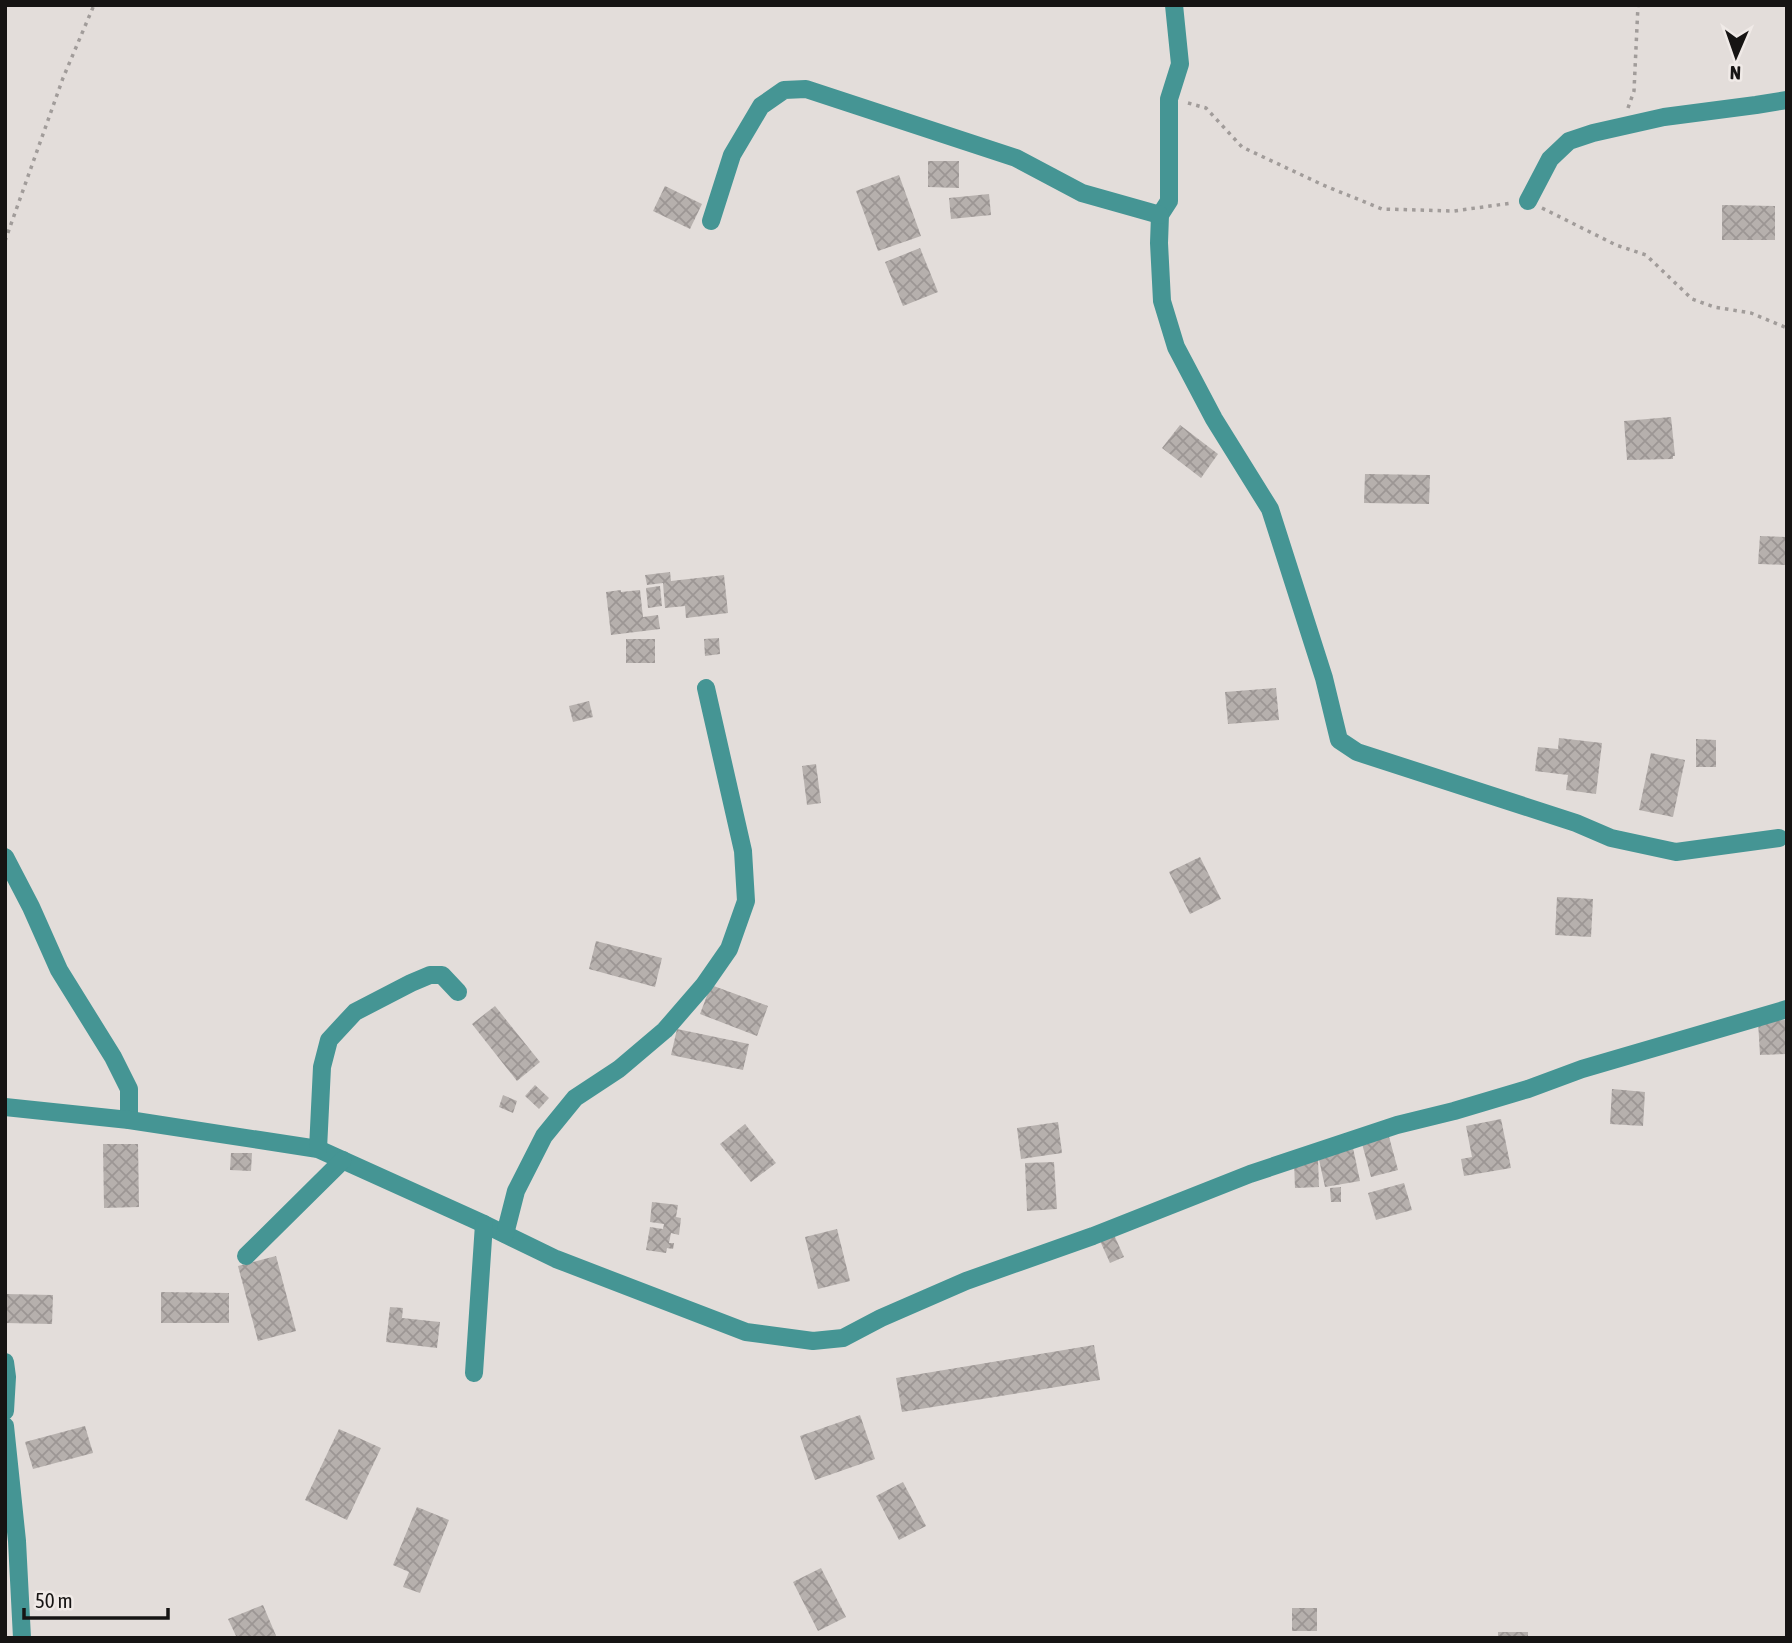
<svg xmlns="http://www.w3.org/2000/svg" width="1792" height="1643" font-family="'Asap Condensed',sans-serif">
	<style>
		.building { fill: url(#building-cross-hatch) }
		.lines { fill: none; stroke-linecap: round; stroke-linejoin: round }
		.path { stroke: #a19c9a; stroke-width: 3.5; stroke-dasharray: 3.5 5; stroke-linecap: butt }
		.minor { stroke: #459594; stroke-width: 18 }
	</style>
	<defs>
		<pattern id="building-cross-hatch" width="8" height="8" patternUnits="userSpaceOnUse" patternTransform="scale(1.75)"><rect width="8" height="8" fill="#b6b0ad"/><path d="M0 0l8 8M0 8l8-8" fill="none" stroke="#9c9694"/></pattern>
	</defs>
	<rect width="100%" height="100%" fill="#e3ddda"/>
	<g class="building">
		<polygon points="928,161 959,161 959,188 928,187"/>
		<polygon points="899,175 921,236 878,251 856,191"/>
		<polygon points="665,186 702,204 690,229 653,211"/>
		<polygon points="989,194 991,215 951,219 949,198"/>
		<polygon points="1722,205 1775,206 1775,240 1722,240"/>
		<polygon points="920,248 938,292 903,306 885,262"/>
		<polygon points="1671,417 1675,456 1673,456 1673,459 1627,460 1624,421"/>
		<polygon points="1180,425 1218,454 1201,478 1162,448"/>
		<polygon points="1365,474 1430,475 1429,504 1364,503"/>
		<polygon points="1760,536 1787,537 1787,565 1758,564"/>
		<polygon points="670,572 671,581 724,575 728,613 686,618 685,606 665,608 663,583 647,585 645,575"/>
		<polygon points="660,586 662,606 648,608 646,588"/>
		<polygon points="621,590 621,592 640,590 643,617 658,615 660,629 611,635 606,592"/>
		<polygon points="719,638 720,654 705,656 704,639"/>
		<rect x="626" y="639" width="29" height="24"/>
		<polygon points="1276,688 1279,720 1228,724 1225,692"/>
		<polygon points="589,701 593,717 573,722 569,706"/>
		<polygon points="1559,738 1602,743 1596,794 1566,790 1568,775 1535,771 1538,747 1558,749"/>
		<polygon points="1696,739 1716,740 1716,767 1696,767"/>
		<polygon points="1651,753 1685,760 1673,817 1639,810"/>
		<polygon points="816,764 821,803 807,805 802,766"/>
		<polygon points="1200,857 1221,899 1190,914 1169,872"/>
		<polygon points="1557,897 1593,899 1591,937 1555,935"/>
		<polygon points="596,941 662,958 655,987 589,969"/>
		<polygon points="711,985 768,1006 757,1036 700,1014"/>
		<polygon points="495,1006 540,1062 517,1081 472,1024"/>
		<polygon points="1787,1020 1787,1054 1760,1055 1758,1021"/>
		<polygon points="677,1029 749,1044 743,1070 671,1055"/>
		<polygon points="535,1085 549,1098 539,1109 525,1096"/>
		<polygon points="1612,1089 1645,1092 1643,1126 1610,1124"/>
		<polygon points="503,1095 517,1101 513,1113 499,1107"/>
		<polygon points="1501,1119 1511,1168 1464,1176 1461,1159 1472,1157 1466,1126"/>
		<polygon points="1058,1122 1062,1153 1021,1159 1017,1128"/>
		<polygon points="745,1124 776,1163 751,1182 720,1144"/>
		<polygon points="1388,1133 1398,1170 1371,1177 1361,1140"/>
		<polygon points="103,1144 138,1144 139,1207 104,1208"/>
		<polygon points="1353,1148 1360,1181 1325,1187 1318,1155"/>
		<polygon points="231,1153 252,1153 251,1171 230,1170"/>
		<polygon points="1318,1160 1319,1187 1295,1188 1294,1161"/>
		<polygon points="1054,1162 1057,1209 1027,1211 1025,1163"/>
		<polygon points="1404,1183 1412,1210 1376,1220 1368,1193"/>
		<polygon points="1341,1187 1341,1202 1331,1202 1330,1188"/>
		<polygon points="652,1202 678,1205 676,1217 681,1218 679,1235 671,1233 669,1243 674,1243 673,1249 667,1248 666,1253 646,1250 650,1227 663,1229 664,1224 650,1222"/>
		<polygon points="1110,1226 1124,1257 1110,1263 1096,1232"/>
		<polygon points="837,1229 850,1281 818,1289 805,1237"/>
		<polygon points="276,1256 296,1331 258,1341 238,1266"/>
		<polygon points="161,1292 229,1293 229,1323 161,1323"/>
		<polygon points="5,1294 53,1295 52,1324 5,1323"/>
		<polygon points="390,1307 403,1308 402,1318 440,1322 437,1348 386,1342"/>
		<polygon points="1094,1345 1100,1380 902,1412 896,1378"/>
		<polygon points="860,1415 875,1459 815,1480 800,1436"/>
		<polygon points="85,1426 93,1453 33,1469 25,1442"/>
		<polygon points="339,1429 381,1448 347,1520 305,1500"/>
		<polygon points="903,1482 926,1526 899,1540 876,1496"/>
		<polygon points="417,1507 449,1520 420,1593 403,1587 409,1572 393,1565"/>
		<polygon points="821,1568 846,1617 818,1631 793,1582"/>
		<polygon points="263,1605 277,1638 237,1638 228,1619"/>
		<rect x="1292" y="1608" width="25" height="23"/>
		<rect x="1498" y="1632" width="30" height="6"/>
	</g>
	<g class="lines">
		<g class="path">
			<polyline points="1188,103 1206,108 1242,147 1323,185 1382,209 1454,211 1512,203"/>
			<polyline points="1628,108 1634,91 1638,5"/>
			<polyline points="1542,208 1616,245 1646,255 1692,299 1714,307 1751,313 1787,328"/>
			<polyline points="5,241 63,78 94,5"/>
		</g>
		<g class="minor">
			<polyline points="1174,5 1180,64 1169,99 1169,201 1160,215 1159,243 1162,301 1176,347 1214,419 1270,509 1324,678 1339,740 1357,752 1576,823 1611,838 1676,852 1779,838"/>
			<polyline points="1528,201 1550,159 1569,141 1593,133 1664,117 1756,105 1787,100"/>
			<polyline points="711,221 732,155 761,106 784,90 806,89 1016,158 1082,193 1160,215"/>
			<polyline points="5,857 31,907 59,970 113,1057 129,1089 129,1120"/>
			<polyline points="5,1107 129,1120 318,1149 484,1224 556,1259 746,1332 813,1341 843,1338 881,1318 966,1281 1093,1236 1250,1174 1397,1125 1454,1111 1528,1089 1582,1069 1787,1009"/>
			<polyline points="318,1149 322,1067 329,1040 355,1012 411,983 430,975 442,975 458,992"/>
			<polyline points="505,1234 516,1191 544,1136 575,1098 619,1069 665,1030 704,985 729,949 746,901 743,851 706,688"/>
			<polyline points="246,1256 343,1160"/>
			<polyline points="5,1362 7,1377 5,1411"/>
			<polyline points="474,1373 484,1224"/>
			<polyline points="5,1426 17,1541 22,1638"/>
		</g>
	</g>
	<rect width="1792" height="1643" fill="none" stroke="#161413" stroke-width="14"/>
	<g transform="translate(1736 56) rotate(182)" stroke="#f0eae7" stroke-width="5" paint-order="stroke">
	<path d="M0-5L12 26L0 18L-12 26Z" fill="#161413"/>
	<text y="-10" font-size="19" font-weight="bold" text-anchor="middle" fill="#161413">N</text>
	</g>
	<path d="M24 1608v10h144v-10" fill="none" stroke="#161413" stroke-width="3.5"/>
	<text x="35" y="1608" font-size="21" fill="#161413" stroke="#f0eae7" stroke-width="5" paint-order="stroke">50 m</text>
</svg>
